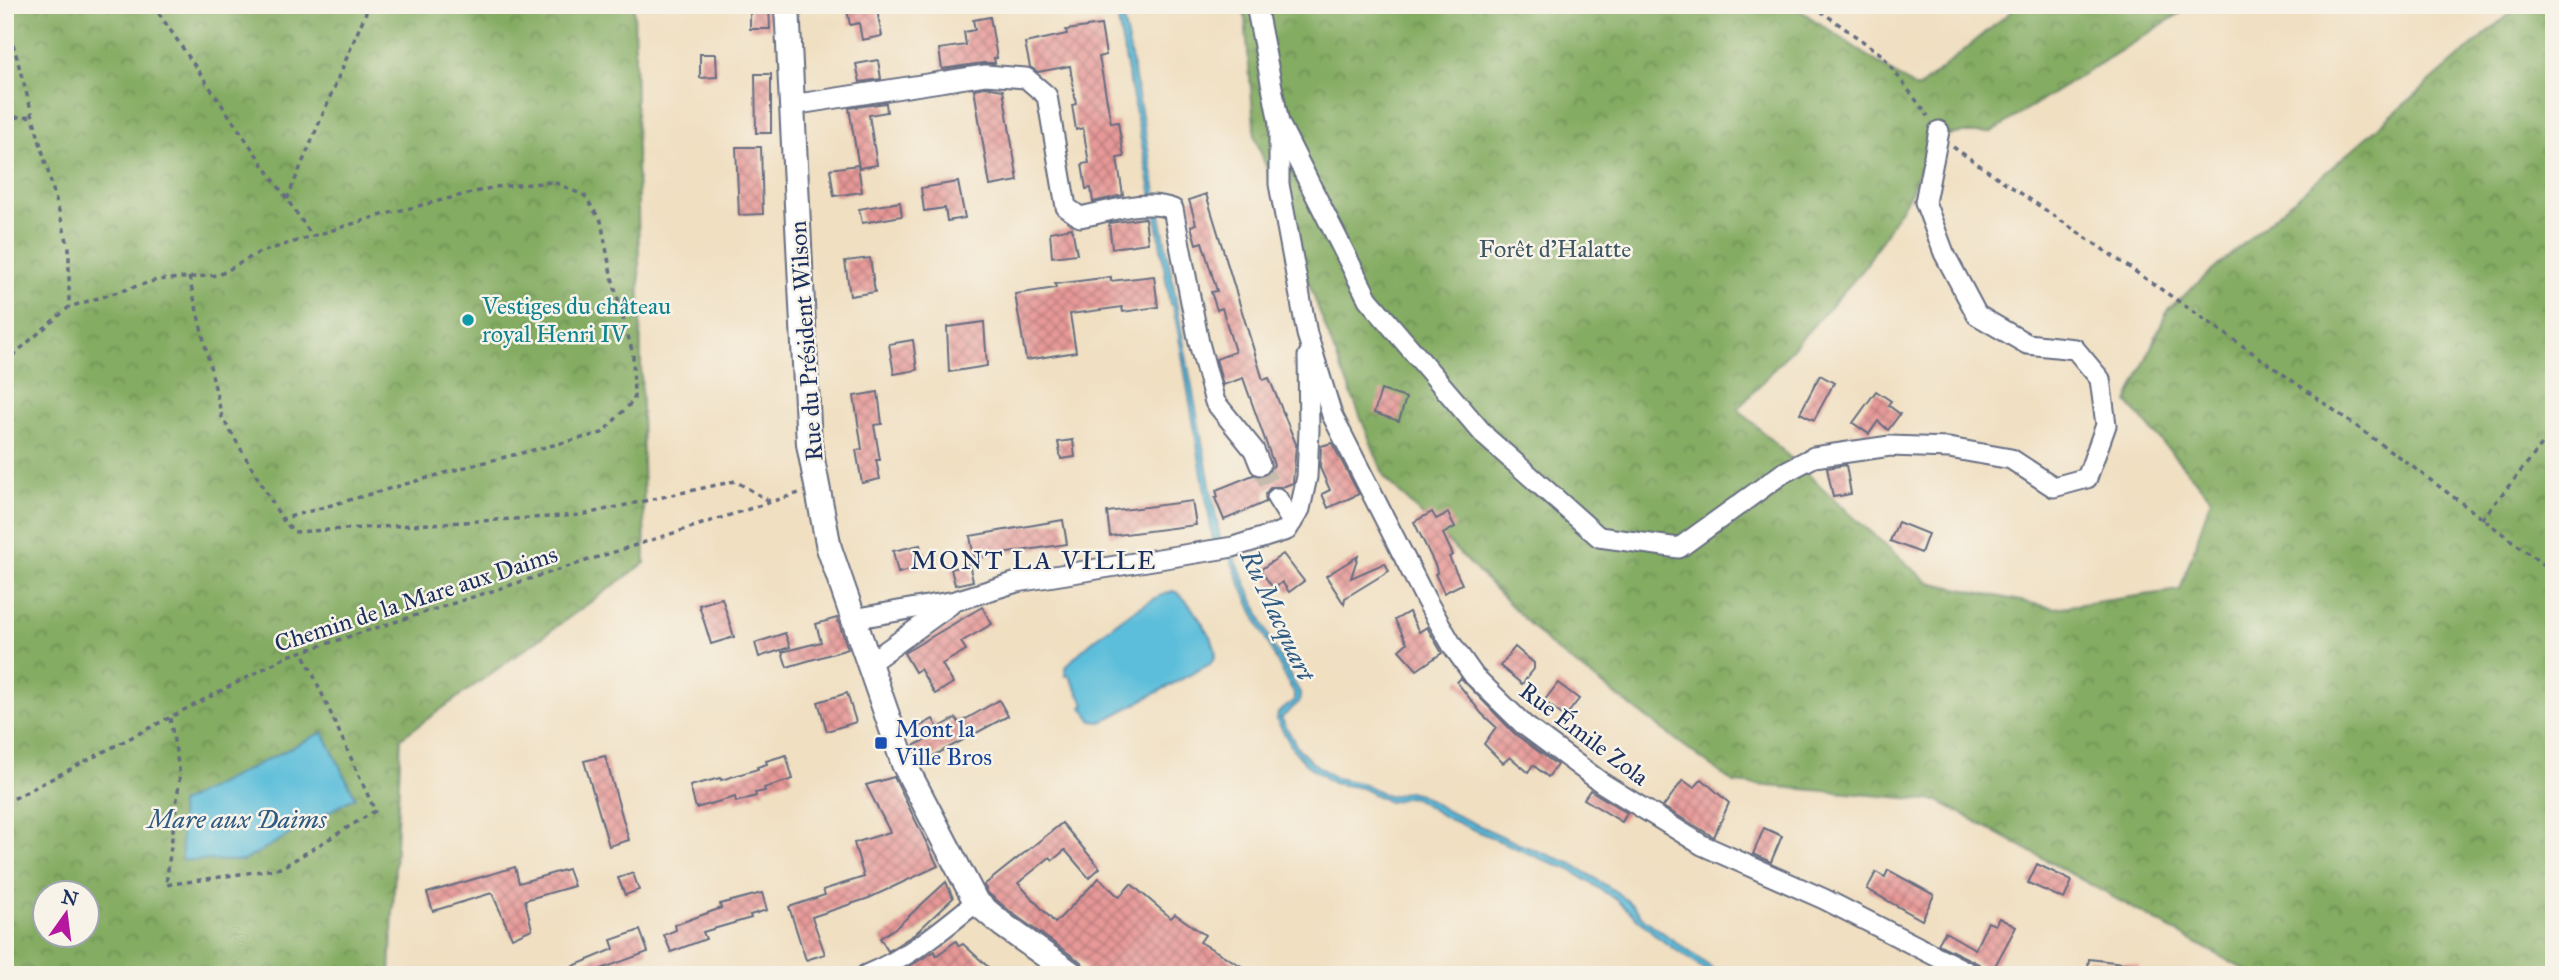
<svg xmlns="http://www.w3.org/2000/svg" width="2559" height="980" font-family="'IM FELL Great Primer',serif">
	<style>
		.forest { fill: url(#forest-crowns); stroke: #506e60; stroke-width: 2; fill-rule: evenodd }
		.water { fill: #5bbeda; stroke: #3b769c; stroke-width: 2 }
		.building { fill: url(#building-cross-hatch) }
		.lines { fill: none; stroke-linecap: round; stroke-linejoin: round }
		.minor-tunnel { stroke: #c5bcad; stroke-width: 19; stroke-dasharray: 19 10; stroke-linecap: butt }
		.minor-casing { stroke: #666d81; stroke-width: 23 }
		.tertiary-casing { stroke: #666d81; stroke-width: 28 }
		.path { stroke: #666d81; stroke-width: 3.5; stroke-dasharray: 5 5; stroke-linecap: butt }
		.minor { stroke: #fff; stroke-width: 19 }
		.tertiary { stroke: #fff; stroke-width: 24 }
		.culture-dot { fill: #0f9aa8; stroke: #f7f3e8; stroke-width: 2.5 }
		.transit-dot { fill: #1a4fb4; stroke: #f7f3e8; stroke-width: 2.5 }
		.labels { text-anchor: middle; stroke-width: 5; stroke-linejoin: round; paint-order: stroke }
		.park-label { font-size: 24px; fill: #3e5562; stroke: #f7f3e8 }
		.culture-label { font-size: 24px; fill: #0d838f; stroke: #f7f3e8; text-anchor: start }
		.street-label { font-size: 24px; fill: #1b2f5e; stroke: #f7f3e8 }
		.transit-label { font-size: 24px; fill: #164399; stroke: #f7f3e8; text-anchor: start }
		.neighbourhood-label { font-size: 26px; letter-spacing: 2px; fill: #1b2f5e; stroke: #f7f3e8 }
		.water-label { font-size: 26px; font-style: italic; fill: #2e5a83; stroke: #f7f3e8 }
	</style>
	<defs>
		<pattern id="forest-crowns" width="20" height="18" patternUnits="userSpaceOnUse" patternTransform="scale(1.75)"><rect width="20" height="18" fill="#84ac62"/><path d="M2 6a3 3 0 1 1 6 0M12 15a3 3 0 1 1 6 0" fill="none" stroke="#6b8c54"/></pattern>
		<pattern id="building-cross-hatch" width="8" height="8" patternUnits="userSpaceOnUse" patternTransform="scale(1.75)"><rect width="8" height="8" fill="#e79997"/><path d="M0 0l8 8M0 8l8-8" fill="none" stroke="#ba7d7e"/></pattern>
	</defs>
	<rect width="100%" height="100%" fill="#f7f3e8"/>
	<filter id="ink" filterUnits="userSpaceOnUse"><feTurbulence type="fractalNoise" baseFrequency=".0143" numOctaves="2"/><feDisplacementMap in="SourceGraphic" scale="14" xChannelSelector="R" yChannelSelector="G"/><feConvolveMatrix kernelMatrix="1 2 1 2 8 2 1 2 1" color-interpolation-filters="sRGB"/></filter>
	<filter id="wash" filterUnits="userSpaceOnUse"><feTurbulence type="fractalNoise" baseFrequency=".00686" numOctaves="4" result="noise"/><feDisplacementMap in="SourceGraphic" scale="28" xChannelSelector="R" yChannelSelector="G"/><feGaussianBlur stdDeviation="1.57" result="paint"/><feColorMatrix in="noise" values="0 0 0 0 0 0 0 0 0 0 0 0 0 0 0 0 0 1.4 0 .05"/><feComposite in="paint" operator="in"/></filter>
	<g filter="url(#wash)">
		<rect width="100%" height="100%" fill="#f0dfc1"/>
		<g class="forest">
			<path d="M5,5H634L645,563L401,738L390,975H5ZM46,892H88V934H46Z"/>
			<polygon points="1244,5 1792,5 1917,89 2019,5 2193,5 1990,133 1961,133 1931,138 1911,192 1863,270 1738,409 1861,524 1928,582 2054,608 2180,590 2211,498 2127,402 2168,309 2519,5 2554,5 2554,975 2254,975 1939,801 1734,783 1552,647 1385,478 1333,348 1255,137"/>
		</g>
		<g class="water">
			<polygon points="1115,5 1120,5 1130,52 1221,545 1214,544 1178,331 1173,307 1170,304 1156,216"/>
			<path d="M1233,554L1272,644L1300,693L1299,702L1281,718L1297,747L1310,761L1335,778L1364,784L1389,797L1408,791L1419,794L1447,811L1521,845L1572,864L1616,892L1630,903L1644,919L1713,969L1729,975L1711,974L1682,954L1659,938L1617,900L1569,869L1539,858L1447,818L1414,798L1408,797L1389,802L1362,788L1333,783L1307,765L1293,749L1277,720L1278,713L1294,701V693C1269,649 1248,603 1229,555Z"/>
			<path d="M1173,591C1185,593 1212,636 1215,649C1217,656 1214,660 1210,664L1111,717L1101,722L1092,721L1082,707L1085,705L1069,675L1066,676L1065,668C1086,643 1142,600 1173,591Z"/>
			<polygon points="323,732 355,797 243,861 182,860 180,803"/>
		</g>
		<g id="blocks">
			<g class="building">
				<polygon points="750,5 769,5 770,29 750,29"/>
				<polygon points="846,5 876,5 882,36 862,40 859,23 850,25"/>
				<polygon points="990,17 997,58 994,58 995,63 983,63 942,69 939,49 966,45 964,32 975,30 973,20"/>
				<polygon points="1101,25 1106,55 1099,57 1111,123 1118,122 1124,157 1117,158 1123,195 1093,202 1091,188 1086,189 1082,164 1089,163 1083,128 1076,130 1072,105 1076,104 1070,66 1038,72 1030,67 1025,43 1067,34 1066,30"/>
				<polygon points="700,54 716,54 717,77 700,78"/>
				<polygon points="878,60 881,79 860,82 856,64"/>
				<polygon points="755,74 771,74 771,133 756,133"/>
				<polygon points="985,87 1003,90 1018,181 990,186 974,89"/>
				<polygon points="886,103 887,112 869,115 877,165 859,168 849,108"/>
				<polygon points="736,147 761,147 763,214 739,215"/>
				<polygon points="858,165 862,192 834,196 830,169"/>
				<polygon points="958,182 965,218 947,221 945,208 924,211 921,188"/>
				<polygon points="1206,194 1263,380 1269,378 1296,444 1293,483 1282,487 1271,487 1265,494 1266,502 1224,520 1215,498 1218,497 1216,490 1253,475 1265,476 1274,465 1243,378 1223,385 1216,359 1235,352 1222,308 1217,310 1211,292 1217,291 1202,242 1196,244 1191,226 1196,224 1189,200"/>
				<polygon points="900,202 902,216 862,223 859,209"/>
				<polygon points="1145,218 1148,243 1112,248 1109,223"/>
				<polygon points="1072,228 1077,254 1052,257 1050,232"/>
				<polygon points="870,258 875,292 850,296 845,261"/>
				<polygon points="1154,276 1158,307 1123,312 1122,307 1070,314 1076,352 1026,360 1015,294 1056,288 1055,284 1111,277 1111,281"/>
				<polygon points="984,322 987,366 949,372 947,327"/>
				<polygon points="913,340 917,370 894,374 889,344"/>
				<polygon points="1820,375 1834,383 1814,420 1800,413"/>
				<polygon points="1381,390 1406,398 1399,421 1374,413"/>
				<polygon points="1876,391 1891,401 1888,405 1900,414 1888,430 1878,421 1869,434 1853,423"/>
				<polygon points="878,392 882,424 874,425 880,460 876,460 880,479 862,483 856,450 862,449 854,396"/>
				<polygon points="1073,440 1075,457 1061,459 1058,442"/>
				<polygon points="1332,443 1359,494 1328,508 1322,494 1330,490 1320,468 1321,446"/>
				<polygon points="1846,465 1851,494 1833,497 1827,468"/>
				<polygon points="1192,501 1196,525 1110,536 1107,512"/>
				<polygon points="1432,512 1436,519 1448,513 1455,527 1443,534 1453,555 1449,557 1462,584 1444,593 1435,574 1437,573 1436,567 1414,522"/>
				<polygon points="1063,520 1067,544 974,558 970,536"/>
				<polygon points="1898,522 1928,534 1921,553 1890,541"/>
				<polygon points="920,545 926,566 898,573 893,551"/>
				<polygon points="1283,554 1304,581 1289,592 1282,582 1274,589 1260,570"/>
				<polygon points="1358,556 1351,578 1385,563 1389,571 1345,598 1344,604 1326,576"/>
				<polygon points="969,564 973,581 955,585 951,569"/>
				<polygon points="722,598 734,637 711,644 699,605"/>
				<polygon points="982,607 992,624 961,642 966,650 942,664 953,683 935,694 920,669 915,672 904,653"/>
				<polygon points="1409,612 1419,632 1427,627 1442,653 1417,670 1399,650 1407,643 1395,620"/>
				<polygon points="837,618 848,649 787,667 782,652 821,642 816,624"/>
				<polygon points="785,633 790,647 759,657 755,643"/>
				<polygon points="1515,647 1534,663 1534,669 1522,684 1500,666"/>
				<polygon points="1461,678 1515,734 1557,765 1548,777 1533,765 1528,772 1510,757 1503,763 1484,744 1496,727 1482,714 1457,682"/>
				<polygon points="1558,683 1579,699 1565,717 1544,701"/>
				<polygon points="847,693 856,722 827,731 818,702"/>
				<polygon points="999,700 1008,716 920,763 913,746 925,740 918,727 933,719 938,728 956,718 959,723"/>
				<polygon points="786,755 793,779 764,788 765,791 755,793 756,796 736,802 735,797 696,808 690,786 720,778 721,780 758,769 757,767 767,764 766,761"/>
				<polygon points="605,756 629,840 609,846 584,761"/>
				<polygon points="894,777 938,866 869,898 812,917 825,954 806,960 789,907 825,895 823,890 864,877 854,843 890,832 866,785"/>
				<polygon points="1702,779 1729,803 1714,837 1663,807 1683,780 1694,788"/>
				<polygon points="1590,790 1627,813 1622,822 1584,799"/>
				<polygon points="1062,823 1100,868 1089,878 1065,850 1053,860 1050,857 1018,883 1055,923 1099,878 1119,897 1131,884 1171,918 1175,914 1205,935 1200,942 1257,975 1088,974 1082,963 1012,913 988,893 984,885"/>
				<polygon points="1764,828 1782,836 1771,862 1753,854"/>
				<polygon points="2037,864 2072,881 2064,899 2028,883"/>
				<polygon points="515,867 519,883 568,869 574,886 525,900 532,929 512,938 492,893 433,911 427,893"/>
				<polygon points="1888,870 1934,895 1922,920 1867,889 1876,872 1885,877"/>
				<polygon points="633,873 639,890 625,895 618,878"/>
				<polygon points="946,882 953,898 915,934 888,951 880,938 898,926"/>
				<polygon points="762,893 767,910 750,915 751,918 703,932 706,939 671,952 664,935 676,930 675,925 721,908 720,904"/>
				<polygon points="1999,918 2016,927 1990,975 1985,975 1979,964 1938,944 1945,932 1975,949 1988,922 1995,925"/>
				<polygon points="640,930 648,952 598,970 600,975 552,975 614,949 611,940"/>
				<polygon points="956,941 959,946 963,944 997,975 895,975 935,951 936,956"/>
				<polygon points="2089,959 2139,965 2138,975 2087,975"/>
			</g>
		</g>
	</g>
	<g filter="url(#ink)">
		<use href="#blocks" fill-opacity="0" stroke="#666d81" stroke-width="2"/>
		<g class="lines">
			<polyline class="minor-tunnel" points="1260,465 1277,498"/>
			<defs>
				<g id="minor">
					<polyline points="1256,5 1279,123 1279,184 1307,334 1332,415 1426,600 1452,645 1474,676 1524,725 1602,783 1702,845 1824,899 1973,975"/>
					<path d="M792,105L985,75L1026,78L1047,96L1066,207L1080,217C1109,212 1145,198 1173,209L1199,343L1215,402L1254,450L1260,465"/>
					<polyline points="1279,123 1368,299 1486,437 1599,537 1679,548 1783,473 1814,457 1890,446 1949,448 2011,459 2054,487 2087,478 2106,425 2100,379 2075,349 2027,344 1977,315 1944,253 1925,202 1939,131"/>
					<polyline points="1277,498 1292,522"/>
					<polyline points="853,619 955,601 1017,582 1233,547 1287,530 1300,509 1307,477 1309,430 1308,356"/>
					<polyline points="868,664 950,605"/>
					<path d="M866,975C908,958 942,930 976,902"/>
				</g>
				<polyline id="tertiary" points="787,5 809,444 829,548 904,764 976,902 1003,925 1073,975"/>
			</defs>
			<use href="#minor" class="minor-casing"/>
			<use href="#tertiary" class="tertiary-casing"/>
			<g class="path">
				<polyline points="153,5 313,237"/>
				<polyline points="1812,5 1882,55 1928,116"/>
				<polyline points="5,15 69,248 69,307"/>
				<polyline points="5,118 33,116"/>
				<path d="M1953,147C2155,285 2360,423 2554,573"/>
				<polyline points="287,199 369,5"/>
				<polyline points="189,277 222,417 282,519 294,532 581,515 735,481 771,502"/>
				<polyline points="5,362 69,307 157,280 219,275 258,253 378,216 495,187 554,182 585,196 601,221 611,274 633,354 634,400 602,433 473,465 282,519"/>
				<polyline points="2482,519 2554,430"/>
				<polyline points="170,718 180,775 166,885 281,868 375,811 303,652"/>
				<polyline points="5,803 288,656 799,493"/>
			</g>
			<use href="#minor" class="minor"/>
			<use href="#tertiary" class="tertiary"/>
		</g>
	</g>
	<circle class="culture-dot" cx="468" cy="320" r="7"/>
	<rect class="transit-dot" x="874" y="736" width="14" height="14" rx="3.5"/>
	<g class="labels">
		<g class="park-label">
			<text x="1555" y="257">Forêt d'Halatte</text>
		</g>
		<g class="culture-label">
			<text x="482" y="314">Vestiges du château<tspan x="482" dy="28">royal Henri IV</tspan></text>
		</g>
		<g class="street-label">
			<text transform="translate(806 341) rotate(-94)" y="8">Rue du Président Wilson</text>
			<text transform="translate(416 599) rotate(-18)" y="8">Chemin de la Mare aux Daims</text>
			<text transform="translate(1584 734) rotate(37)" y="8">Rue Émile Zola</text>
		</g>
		<g class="transit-label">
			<text x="895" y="737">Mont la<tspan x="895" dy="28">Ville Bros</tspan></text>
		</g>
		<g class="neighbourhood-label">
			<text x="1034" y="569">MONT LA VILLE</text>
		</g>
		<g class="water-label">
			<text transform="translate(1278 615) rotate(65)" y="9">Ru Macquart</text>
			<text x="237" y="828">Mare aux Daims</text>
		</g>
	</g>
	<rect width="2559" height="980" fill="none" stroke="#f7f3e8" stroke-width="28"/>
	<g transform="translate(66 914) rotate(14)"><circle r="33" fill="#f7f3e8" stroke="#9fa5b1" stroke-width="2"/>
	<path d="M0-5L12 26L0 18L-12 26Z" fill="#b5179e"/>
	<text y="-10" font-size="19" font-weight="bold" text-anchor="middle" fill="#1b2f5e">N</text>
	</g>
</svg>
